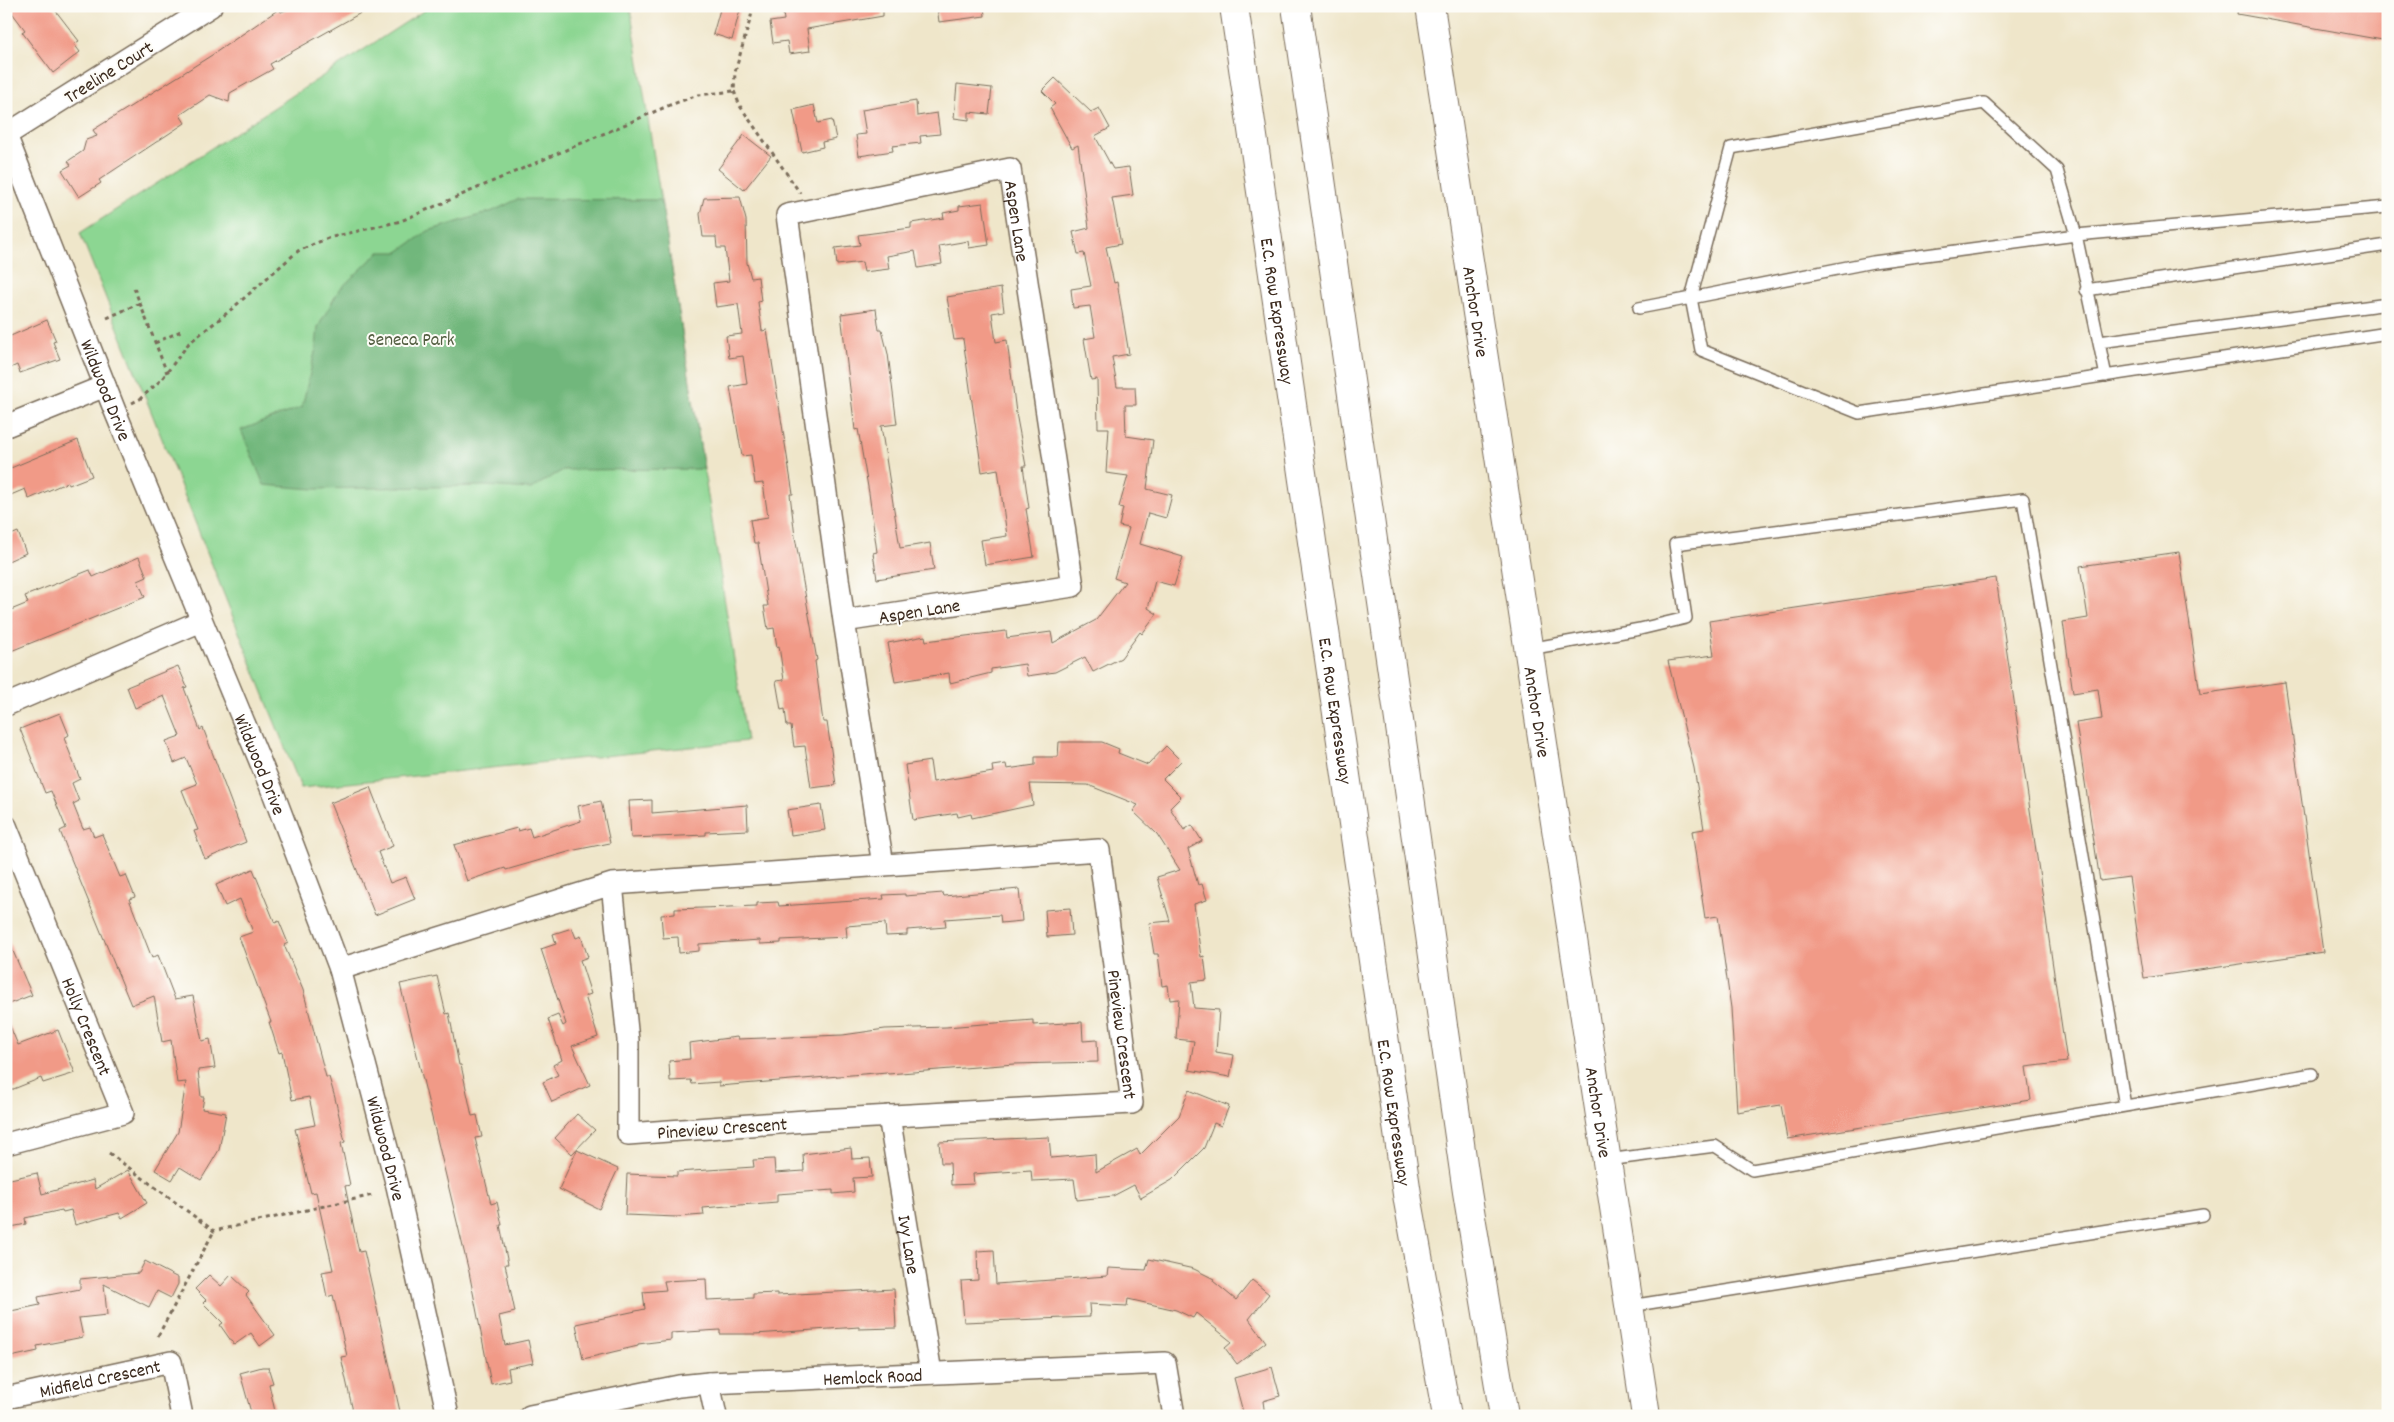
<svg xmlns="http://www.w3.org/2000/svg" width="2394" height="1422" font-family="Dekko,sans-serif">
<style>
.green{fill:#8cd692;stroke:#648058}
.forest{fill:#71b77c;stroke:#56704d}
.building{fill:#f19a87}
.lines{fill:none;stroke-linecap:round;stroke-linejoin:round}
.lane-casing{stroke:#7a6c5a;stroke-width:14}
.street-casing{stroke:#7a6c5a;stroke-width:24}
.secondary-casing{stroke:#7a6c5a;stroke-width:30}
.highway-casing{stroke:#7a6c5a;stroke-width:30}
.path{stroke:#7a6c5a;stroke-width:3;stroke-dasharray:4 4;stroke-linecap:butt}
.lane{stroke:#fff;stroke-width:11}
.street{stroke:#fff;stroke-width:21}
.secondary{stroke:#fff;stroke-width:28}
.highway{stroke:#fff;stroke-width:28}
.labels{text-anchor:middle;stroke-width:4;stroke-linejoin:round;paint-order:stroke}
.street-label{font-size:19px;fill:#3b2a1e;stroke:#fdfcf7}
.park-label{font-size:19px;fill:#535e41;stroke:#fdfcf7}
</style>
<rect width="100%" height="100%" fill="#fdfcf7"/>
<filter id="ink" filterUnits="userSpaceOnUse"><feTurbulence type="fractalNoise" baseFrequency=".02" numOctaves="2"/><feDisplacementMap in="SourceGraphic" scale="10" xChannelSelector="R" yChannelSelector="G"/><feConvolveMatrix kernelMatrix="1 2 1 2 8 2 1 2 1" color-interpolation-filters="sRGB"/></filter>
<filter id="wash" filterUnits="userSpaceOnUse"><feTurbulence type="fractalNoise" baseFrequency=".0096" numOctaves="4" result="noise"/><feDisplacementMap in="SourceGraphic" scale="20" xChannelSelector="R" yChannelSelector="G"/><feGaussianBlur stdDeviation="1.12" result="paint"/><feColorMatrix in="noise" values="0 0 0 0 0 0 0 0 0 0 0 0 0 0 0 0 0 1.4 0 .05"/><feComposite in="paint" operator="in"/></filter>
<g filter="url(#wash)">
<rect width="100%" height="100%" fill="#efe6ca"/>
<path class="green" d="M431 6H630L747 741 301 788 80 233Z"/>
<path class="forest" d="M518 199 661 200 704 469 563 470 531 489 485 486 314 489 264 485 241 430 302 407 316 348 318 327 339 290 379 252H398L428 231 493 211Z"/>
<g id="blocks">
<path class="building" d="M7 6H52L79 41 74 44 80 52 53 73 22 32 25 30Z
M297 6H373L270 64 273 69 230 93 229 102 210 95 180 115 185 123 99 180 101 183 79 197 62 170 71 165 68 161 83 151 86 140 97 136 93 130 212 55 279 9 281 12Z
M721 6H741L732 40 713 34Z
M812 6H883V16L807 29 810 51 789 54 787 41 773 43 770 22 784 20 783 13 812 9Z
M937 6H984L985 16 939 22Z
M2238 6H2388V41L2237 14Z
M1055 78 1091 112 1099 108 1110 128 1095 136 1113 169 1129 167 1133 195 1112 198 1121 244 1106 247 1114 283 1117 282 1129 354 1112 357 1117 387H1135L1136 405H1125L1126 436 1153 440 1147 489 1172 495 1166 518 1148 513 1140 544 1183 557 1174 586 1155 581 1148 608 1157 614 1142 634 1140 632 1121 658 1093 672 1085 657 1055 672 1027 676 1025 664 991 669V673L950 683 949 673 895 682 888 643 925 636 926 641 1006 631 1007 638 1051 632 1053 643 1096 620 1125 582 1114 578 1129 528 1119 526 1123 508 1119 507 1128 476 1106 473 1109 428H1098L1097 379 1091 380 1084 339 1095 337 1090 306 1073 308 1071 289 1091 286 1084 253 1078 254 1073 232 1089 228 1078 145 1072 148 1050 108 1055 104 1042 91Z
M957 84 992 88 989 114 969 112V120L954 118Z
M916 101 917 116 937 113 940 134 920 136 921 143 892 146 893 151 859 156 856 135 866 134 862 110Z
M814 105 818 123 832 120 836 139 822 142 823 147 802 152 793 110Z
M744 135 771 156 744 190 718 169Z
M740 197 746 220 747 263 751 278 758 277 761 301 758 302 762 331 767 330 793 494H790L795 537 817 660 815 661 823 722H827L836 785 811 788 805 746 794 747 791 726H787L785 709 781 710 776 681 784 680 779 646 777 647 774 628 768 629 764 606H768L758 543H754L750 520 768 517 763 483 755 484 751 455 742 456 730 387 747 384 743 356 729 358 726 336 742 334 738 304 716 307 713 283 729 281 725 248H717L716 237H703L700 214 704 198Z
M983 203 989 245 969 248 968 241 939 246 942 264 918 268 915 251 887 256 889 269 864 272 862 262 837 265 835 248 860 245 858 235 911 228V223L944 218 943 213 959 210V206Z
M1001 288 1004 311 992 313 996 342 1007 340 1016 413 1026 466H1023L1029 508 1026 509 1034 557 985 565 981 540 1007 536 998 469 982 472 963 339 954 340 947 297Z
M876 309 879 330H882L888 354 897 424 881 426 900 548 930 543 934 570 877 579 873 553 877 552 869 493 858 429 855 430 841 314Z
M47 320 56 341 53 342 60 359 20 373 17 365 6 370V338Z
M78 440 92 476 69 485 68 482 29 499 25 489 6 497V470Z
M18 532 26 553 6 562V537Z
M2179 552 2200 694 2285 682 2323 952 2144 978 2129 877 2100 881 2076 723 2102 719 2098 689 2073 693 2063 622 2088 618 2080 566Z
M139 557 147 577 138 581 145 597 6 653V612L28 603 25 596 90 570 93 577Z
M1996 578 2067 1062 2026 1067 2031 1100 1787 1139 1781 1105 1737 1112 1731 1008 1718 916 1705 918 1692 831 1704 829 1694 768 1668 661 1714 655 1709 621Z
M178 666 187 687 184 688 200 730 203 728 246 842 205 859 194 831 198 830 182 790 197 784 186 758 174 763 166 741 180 736 164 696 135 708 127 687Z
M60 713 69 735 64 738 80 779 72 783 79 801 73 804 83 829 90 827 94 837 102 834 120 877 126 875 135 897 129 899 152 958 158 955 175 999 193 996 202 1041 210 1039 215 1068 198 1070 201 1097H204L202 1109 226 1113 219 1150 201 1180 180 1167 172 1180 155 1170 178 1132 186 1082 177 1083 171 1040 162 1042 154 996 131 1005 67 849 60 831 66 828 51 791 45 793 20 729Z
M1059 742H1102L1119 749 1118 753 1148 765 1166 746 1181 761 1163 779 1181 797 1170 808 1184 830 1192 825 1202 841 1188 849 1198 885 1202 884 1207 900 1194 904 1201 957 1204 956 1207 980 1191 982 1194 1008 1219 1010 1216 1052 1234 1055 1230 1077 1189 1070 1194 1041 1176 1039 1179 999 1170 1000 1168 985 1162 986 1158 954H1154L1149 923 1170 921 1157 877 1180 870 1157 834 1133 811 1138 805 1088 785 1030 784 1033 805 972 818 971 814 958 817 957 813 913 820 905 765 930 761 933 782 993 772 992 766 1006 764 1007 769 1035 765V757H1058Z
M370 787 393 846 378 852 390 883 406 877 415 899 375 915 330 803Z
M652 800V813L747 805 748 830 706 832V835L631 838 629 801Z
M601 801 610 843 575 850 506 870 505 868 467 881 454 845 517 828 518 831 529 828 532 837 581 821 578 806Z
M821 805 825 830 791 835 787 810Z
M253 869 275 923 279 921 288 943 284 945 303 990 326 1077H329L335 1098 345 1142 341 1143 350 1185 345 1186 359 1252 364 1251 401 1416H354L341 1357 347 1356 333 1295 327 1297 322 1272 333 1270 316 1192 311 1193 295 1129 315 1125 309 1097 292 1100 282 1052 279 1053 269 1022H271L239 937 253 932 240 899 225 906 216 885Z
M1019 889 1022 921 1001 923 1000 915 945 919 946 927 907 930V935L886 936 885 923 846 926 847 937 781 940V943L760 944V940L699 944V951L679 953 678 937 663 938 661 915 675 914V909L757 906V903L778 902 779 906 884 899 883 895 905 894V896L943 893 944 896Z
M1070 908 1072 935 1047 937 1045 910Z
M572 928 576 938 581 936 588 957 580 960 591 994 585 996 598 1037 572 1046 590 1085 552 1102 543 1082 558 1075 553 1065 562 1060 548 1019 558 1015 563 1026 566 1024 541 949 556 944 553 934Z
M6 935 32 995 6 1005Z
M437 976 446 1014 449 1013 459 1065H461L472 1116 477 1115 482 1137 475 1138 491 1204 497 1202 502 1225H500L508 1264H505L515 1312 499 1316 505 1345 528 1340 533 1363 508 1368 510 1380 491 1384 469 1272 400 984Z
M6 1017 18 1045 58 1030 75 1073 43 1083 41 1078 6 1092Z
M1033 1020V1025L1082 1022 1083 1041 1097 1040 1098 1062 1014 1064 888 1074 887 1072 719 1086V1082L692 1084 691 1080 670 1081 669 1061 690 1059 689 1043 737 1037 738 1039 843 1035 885 1029 946 1027Z
M1189 1090 1229 1106 1221 1126 1214 1123 1204 1148 1172 1180 1141 1198 1134 1185 1113 1196 1077 1200 1074 1179 1032 1181 1031 1170 973 1174 974 1184 951 1185 950 1163H941L939 1142 1049 1137 1051 1158 1095 1154 1096 1172 1137 1149 1140 1155 1179 1116Z
M577 1114 595 1130 572 1154 555 1138Z
M851 1148 852 1159 870 1158 872 1177 853 1178 854 1192 833 1194V1190L777 1194V1202L703 1208 704 1215 677 1217 625 1215 627 1174 677 1176V1172L754 1167 753 1160 774 1159 775 1173 804 1171 803 1154Z
M577 1150 618 1169 599 1209 559 1189Z
M128 1170 147 1203 122 1218 119 1213 75 1225 71 1210 63 1212 62 1210 25 1218 26 1224 6 1228V1180L37 1173 42 1194 93 1180 95 1189Z
M994 1250 996 1284 1107 1276 1108 1268 1146 1270 1149 1259 1194 1269 1214 1279 1213 1281 1236 1300 1252 1280 1269 1294 1249 1319 1266 1342 1237 1364 1225 1348 1232 1342 1196 1313 1193 1318 1176 1310 1128 1299 1127 1306 1089 1304 1090 1317 964 1322 961 1281 978 1280 977 1251Z
M145 1261 178 1278V1284L171 1298 157 1291 149 1307 104 1284 107 1315 79 1318 83 1337 37 1346 38 1351 6 1358V1312L40 1305 38 1297 80 1289V1279L139 1273Z
M209 1275 221 1286 231 1275 249 1292 246 1295 275 1335 260 1346 251 1333 234 1345 220 1325 223 1323 203 1303 206 1300 195 1289Z
M706 1279 707 1300 753 1298V1294L777 1293V1295L894 1289 896 1328 859 1329V1327L755 1334H720V1330L671 1333V1340L638 1344V1346L583 1359 576 1324 645 1309 643 1292 666 1290 664 1281Z
M262 1367H268L273 1383 269 1384 276 1416H252L240 1373Z
M1272 1367 1280 1396 1263 1401 1265 1416H1244L1234 1378Z"/>
</g>
</g>
<g filter="url(#ink)">
<use href="#blocks" fill-opacity="0" stroke="#7a6c5a" stroke-width="1"/>
<g class="lines">
<defs>
<path id="lane" d="M2388 207 2076 235 1873 262 1691 298 1701 350 1859 413 2388 333
M2086 290 2388 245
M1639 308 1691 298 1731 148 1984 103 2057 170 2076 235 2106 376
M2099 342 2388 304
M1529 649 1640 629 1686 618 1675 544 2023 499 2125 1106
M1607 1160 1715 1146 1752 1170 2312 1074
M1630 1306 2203 1215"/>
<g id="street">
<path id="s1" d="M211 6 6 135 115 411 274 795 340 969 397 1186 448 1416"/>
<path d="M6 426 105 386"/>
<path id="s2" d="M844 621 787 215 1010 169 1073 586 844 621 883 865"/>
<path d="M6 705 201 621"/>
<path id="s3" d="M6 826 123 1113 6 1144"/>
<path id="s4" d="M340 969 612 884 1099 850 1132 1103 819 1120 628 1134V1040L612 884"/>
<path id="s5" d="M889 1116 931 1373"/>
<path d="M709 1383 716 1416"/>
<path id="s6" d="M6 1398 171 1362 182 1416"/>
<path id="s7" d="M530 1416 679 1386 709 1383 1165 1363 1174 1416"/>
</g>
<g id="secondary">
<path id="s8" d="M1430 6 1646 1416"/>
</g>
<g id="highway">
<path id="s9" d="M1234 6 1408 1201 1447 1416"/>
<path d="M1296 6 1467 1192 1504 1416"/>
</g>
</defs>
<use href="#lane" class="lane-casing"/>
<use href="#street" class="street-casing"/>
<use href="#secondary" class="secondary-casing"/>
<use href="#highway" class="highway-casing"/>
<path class="path" d="M754 6 735 72 734 91 740 106 800 193
M134 288 167 373
M107 318 140 303
M155 343 183 330
M132 403 140 399 162 379 189 343 227 313 298 251 328 238 401 221 670 105 698 95 734 91
M109 1153 214 1231 373 1195
M158 1336 214 1231"/>
<use href="#lane" class="lane"/>
<use href="#street" class="street"/>
<use href="#secondary" class="secondary"/>
<use href="#highway" class="highway"/>
</g>
</g>
<g class="labels">
<g class="street-label">
<text transform="translate(108 71) rotate(-32)" y="7">Treeline Court</text>
<text dy="7" stroke="none"><textPath href="#s2" startOffset="690">Aspen Lane</textPath></text>
<text dy="7" stroke="none"><textPath href="#s9" startOffset="308">E.C. Row Expressway</textPath></text>
<text dy="7" stroke="none"><textPath href="#s8" startOffset="309">Anchor Drive</textPath></text>
<text dy="7" stroke="none"><textPath href="#s1" startOffset="516">Wildwood Drive</textPath></text>
<text transform="translate(919 610) rotate(-9)" y="7">Aspen Lane</text>
<text dy="7" stroke="none"><textPath href="#s8" startOffset="714">Anchor Drive</textPath></text>
<text dy="7" stroke="none"><textPath href="#s9" startOffset="712">E.C. Row Expressway</textPath></text>
<text dy="7" stroke="none"><textPath href="#s1" startOffset="921">Wildwood Drive</textPath></text>
<text dy="7" stroke="none"><textPath href="#s3" startOffset="216">Holly Crescent</textPath></text>
<text dy="7" stroke="none"><textPath href="#s4" startOffset="959">Pineview Crescent</textPath></text>
<text dy="7" stroke="none"><textPath href="#s8" startOffset="1119">Anchor Drive</textPath></text>
<text dy="7" stroke="none"><textPath href="#s9" startOffset="1118">E.C. Row Expressway</textPath></text>
<text transform="translate(722 1127) rotate(-4)" y="7">Pineview Crescent</text>
<text dy="7" stroke="none"><textPath href="#s1" startOffset="1326">Wildwood Drive</textPath></text>
<text dy="7" stroke="none"><textPath href="#s5" startOffset="130">Ivy Lane</textPath></text>
<text dy="7" stroke="none"><textPath href="#s7" startOffset="346">Hemlock Road</textPath></text>
<text dy="7" stroke="none"><textPath href="#s6" startOffset="96">Midfield Crescent</textPath></text>
</g>
<g class="park-label">
<text x="411" y="345">Seneca Park</text>
</g>
</g>
<rect width="2394" height="1422" fill="none" stroke="#fdfcf7" stroke-width="25"/>
</svg>
